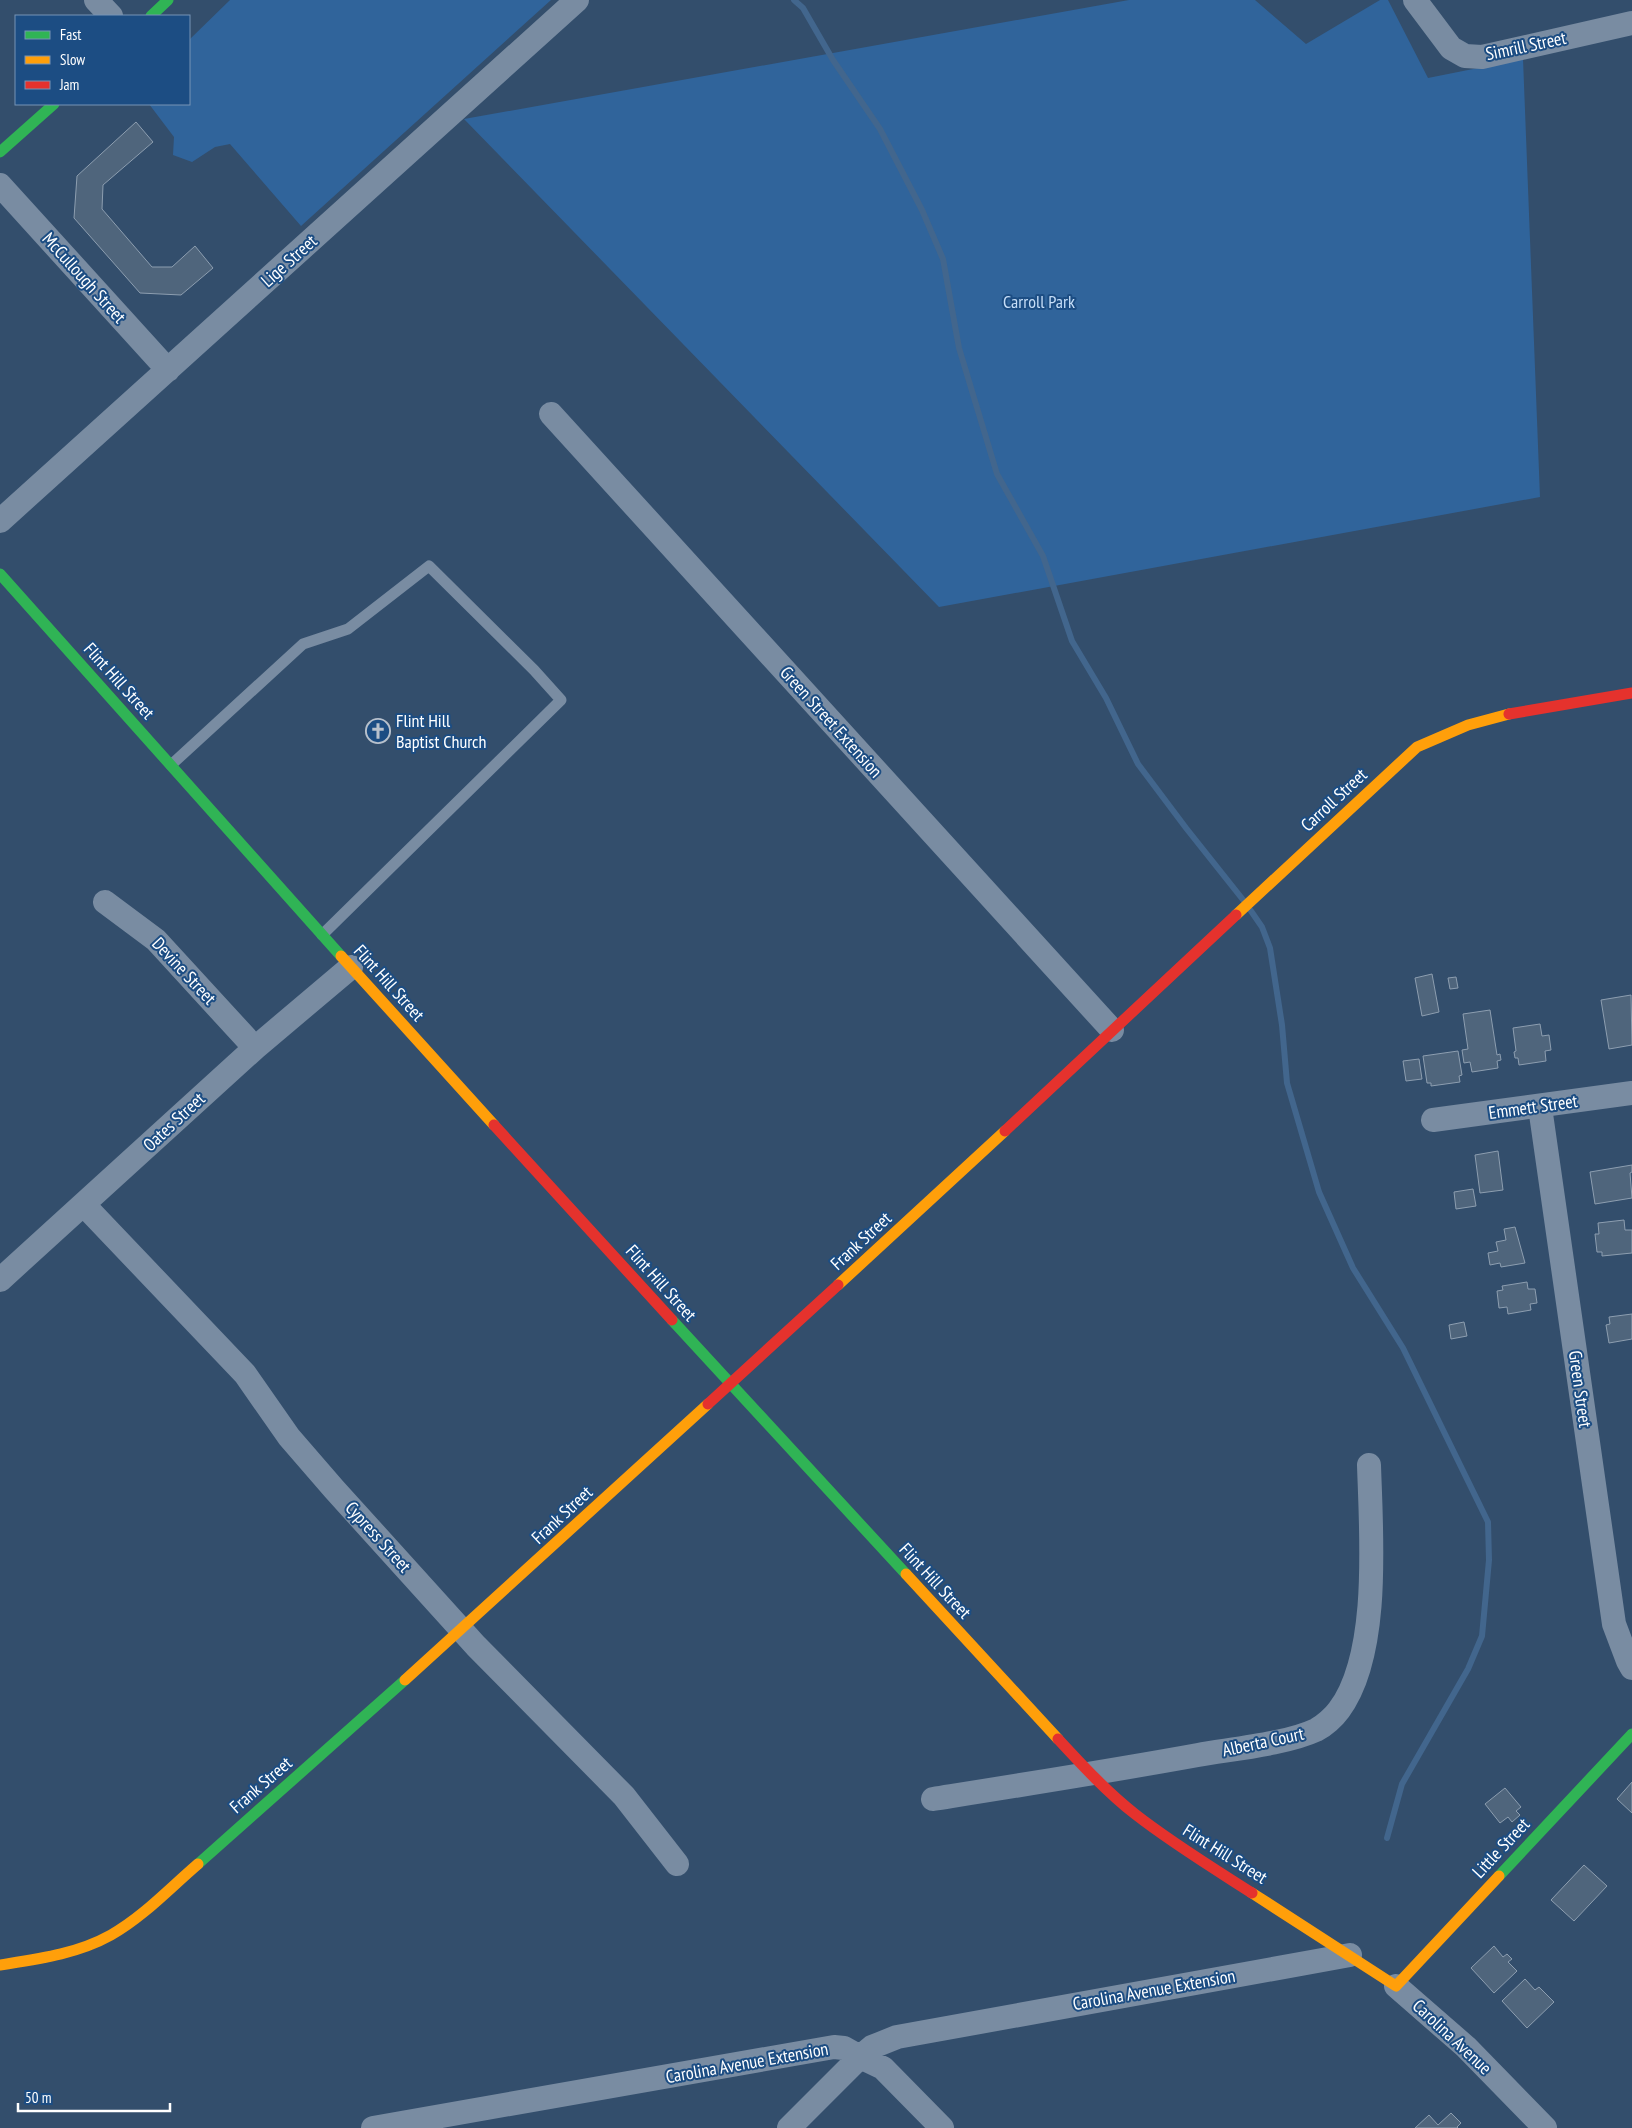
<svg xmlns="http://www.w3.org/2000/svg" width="1632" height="2128" font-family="'PT Sans Narrow',sans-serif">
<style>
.green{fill:#30649b}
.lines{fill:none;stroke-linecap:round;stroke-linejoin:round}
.stream{stroke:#42668d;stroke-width:6}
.building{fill:#4f657c;stroke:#8d9eb0}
.lane{stroke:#798ca2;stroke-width:11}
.street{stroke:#798ca2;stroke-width:24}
.fast{stroke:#30b455;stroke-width:11}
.slow{stroke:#ff9f0a;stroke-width:11}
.jam{stroke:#e5322d;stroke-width:11}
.labels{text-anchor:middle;stroke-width:4;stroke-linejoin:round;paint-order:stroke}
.street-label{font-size:18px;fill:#fff;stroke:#1c4d83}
.park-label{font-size:18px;fill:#c6def8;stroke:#1c4d83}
.poi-label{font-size:18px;fill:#fff;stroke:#1c4d83;text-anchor:start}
</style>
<rect width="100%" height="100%" fill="#334e6c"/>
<path class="green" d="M230 0H551L301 226 230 144 215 147 192 162 173 155 174 137 149 104H189V40Z
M1129 0H1255L1306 44 1380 0H1388L1428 78 1523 59 1540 497 939 607 464 119Z"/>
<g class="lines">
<path class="stream" d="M794 0 803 8 833 60 880 129 922 210 943 259 959 348 997 474 1043 556 1072 641 1106 698 1138 764 1186 828 1244 901
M1251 911 1262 927 1270 948 1282 1025 1287 1083 1319 1192 1353 1268 1403 1348 1488 1522 1489 1560 1482 1636 1468 1669 1402 1784 1387 1838"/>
</g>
<path class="building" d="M136 122 153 142 103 185 102 209 152 267H172L195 246 213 268 181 295 140 293 74 218 77 176Z
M1432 974 1439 1012 1422 1016 1415 978Z
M1456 977 1458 988 1450 989 1448 978Z
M1631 995 1632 1045 1609 1049 1601 1000Z
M1490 1010 1497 1055 1500 1054 1501 1060 1497 1061 1498 1068 1472 1072 1470 1062 1464 1063 1462 1050 1468 1049 1463 1014Z
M1540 1024 1542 1036 1549 1035 1551 1050 1545 1051 1546 1061 1519 1065 1518 1058H1515L1514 1052 1516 1051 1513 1028Z
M1458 1051 1462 1075 1459 1076 1460 1082 1431 1086V1083H1427L1423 1056Z
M1419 1059 1422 1079 1406 1081 1403 1061Z
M1498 1151 1503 1190 1480 1193 1475 1155Z
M1632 1165V1172L1630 1173 1632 1198 1595 1204 1590 1172Z
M1473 1189 1476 1206 1456 1209 1454 1192Z
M1624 1220 1625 1230H1632V1253L1602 1256V1252H1597L1595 1234H1599L1598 1223Z
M1515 1227 1525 1263 1501 1267 1500 1263 1490 1265 1488 1253 1498 1251 1496 1242 1506 1240 1504 1229Z
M1527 1282 1528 1289H1535L1537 1303 1530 1304 1531 1310 1508 1314 1507 1307 1499 1308 1497 1291 1503 1290 1502 1286Z
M1632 1314V1339L1609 1343 1606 1325 1610 1324 1609 1317Z
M1464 1322 1467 1336 1451 1339 1449 1325Z
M1632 1782V1813L1617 1799Z
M1505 1788 1521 1807 1516 1811 1520 1815 1512 1822 1508 1817 1500 1823 1485 1804Z
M1584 1865 1607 1886 1574 1921 1551 1900Z
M1494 1946 1503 1957 1507 1954 1512 1959 1508 1962 1517 1971 1494 1993 1471 1968Z
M1525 1979 1535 1990 1539 1987 1554 2002 1527 2028 1502 2001Z
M1451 2113 1461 2123 1457 2127 1458 2128H1415L1429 2115 1438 2125Z"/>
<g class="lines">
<path class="lane" d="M171 765 303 644 348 629 429 566 534 670 561 700 322 935"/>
<path class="street" d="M96 0 111 16
M1415 0 1451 48 1465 56 1482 57 1632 23
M0 185 168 370
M551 414 1112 1030
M0 521 577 0
M105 902 156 940 255 1048
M1540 1107 1614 1624 1628 1661 1632 1668
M1433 1120 1632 1093
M84 1205 245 1374 289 1437 334 1489 476 1646 624 1796 677 1864
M0 1280 255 1048 351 967
M933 1799C1021 1785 1110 1771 1198 1755 1232 1749 1286 1744 1316 1730 1324 1726 1334 1717 1339 1710 1381 1654 1371 1532 1369 1465
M1396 1986 1466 2047 1545 2128
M373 2128 834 2047 844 2048 860 2057 872 2047 897 2037 1350 1955
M789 2128 860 2057 883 2068 942 2128"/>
<path class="fast" d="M151 16 168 0
M0 152 54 104
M0 574 341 956
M672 1320 906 1574
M198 1864 405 1680
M1499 1876 1632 1734"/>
<path class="slow" d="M1236 915 1417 747 1468 725 1509 714
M341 956 494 1125
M838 1285 1005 1131
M906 1574 1058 1739
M405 1680 708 1404
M1252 1893 1396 1986 1499 1876
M0 1965C38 1959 77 1954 111 1935 143 1917 170 1888 198 1864"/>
<path class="jam" d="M1509 714 1632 693
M494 1125 672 1320
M1005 1131 1236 915
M708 1404 838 1285
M1058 1739C1082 1765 1107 1792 1135 1814 1172 1843 1213 1868 1252 1893"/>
</g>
<defs>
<symbol id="church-ring" viewBox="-11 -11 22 22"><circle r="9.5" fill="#1c4d83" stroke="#b8c1cc" stroke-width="1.5"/><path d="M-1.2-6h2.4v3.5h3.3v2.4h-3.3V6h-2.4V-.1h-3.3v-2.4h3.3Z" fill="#b8c1cc"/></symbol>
</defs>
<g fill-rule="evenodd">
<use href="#church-ring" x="364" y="717" width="28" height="28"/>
</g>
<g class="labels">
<g class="street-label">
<text transform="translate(1526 46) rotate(-12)" y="6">Simrill Street</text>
<text transform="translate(289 261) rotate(-42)" y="6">Lige Street</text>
<text transform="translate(84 278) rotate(48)" y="6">McCullough Street</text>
<text transform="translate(119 681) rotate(48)" y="6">Flint Hill Street</text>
<text transform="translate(831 722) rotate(48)" y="6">Green Street Extension</text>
<text transform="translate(1334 800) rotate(-43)" y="6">Carroll Street</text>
<text transform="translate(184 971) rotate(47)" y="6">Devine Street</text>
<text transform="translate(389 983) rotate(48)" y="6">Flint Hill Street</text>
<text transform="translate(1533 1107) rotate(-8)" y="6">Emmett Street</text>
<text transform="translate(174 1122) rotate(-43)" y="6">Oates Street</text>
<text transform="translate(861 1241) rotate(-43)" y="6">Frank Street</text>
<text transform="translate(661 1283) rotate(48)" y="6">Flint Hill Street</text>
<text transform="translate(1580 1389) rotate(82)" y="6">Green Street</text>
<text transform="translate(562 1515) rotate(-43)" y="6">Frank Street</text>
<text transform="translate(378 1537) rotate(48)" y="6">Cypress Street</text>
<text transform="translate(935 1581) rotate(47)" y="6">Flint Hill Street</text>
<text transform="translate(1263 1742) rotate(-12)" y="6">Alberta Court</text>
<text transform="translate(261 1785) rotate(-41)" y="6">Frank Street</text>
<text transform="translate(1501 1848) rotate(-47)" y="6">Little Street</text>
<text transform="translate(1225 1854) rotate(32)" y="6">Flint Hill Street</text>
<text transform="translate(1154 1990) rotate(-10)" y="6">Carolina Avenue Extension</text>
<text transform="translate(1452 2037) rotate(43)" y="6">Carolina Avenue</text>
<text transform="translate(747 2063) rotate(-10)" y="6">Carolina Avenue Extension</text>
</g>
<g class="park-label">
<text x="1039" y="308">Carroll Park</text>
</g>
<g class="poi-label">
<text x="396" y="727">Flint Hill<tspan x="396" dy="21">Baptist Church</tspan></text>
</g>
</g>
<rect x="15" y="15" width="175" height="90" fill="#1c4d83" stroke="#7794b5"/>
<rect x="25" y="31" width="25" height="8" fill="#30b455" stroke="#7794b5"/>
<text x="60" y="40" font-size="15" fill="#ffffff">Fast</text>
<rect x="25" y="56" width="25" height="8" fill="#ff9f0a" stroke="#7794b5"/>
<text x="60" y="65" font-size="15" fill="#ffffff">Slow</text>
<rect x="25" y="81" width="25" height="8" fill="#e5322d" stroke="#7794b5"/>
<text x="60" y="90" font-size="15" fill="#ffffff">Jam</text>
<path d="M18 2103v8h152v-8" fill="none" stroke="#ffffff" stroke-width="2.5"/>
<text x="25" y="2103" font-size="15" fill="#ffffff" stroke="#1c4d83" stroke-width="4" paint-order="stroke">50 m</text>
</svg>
